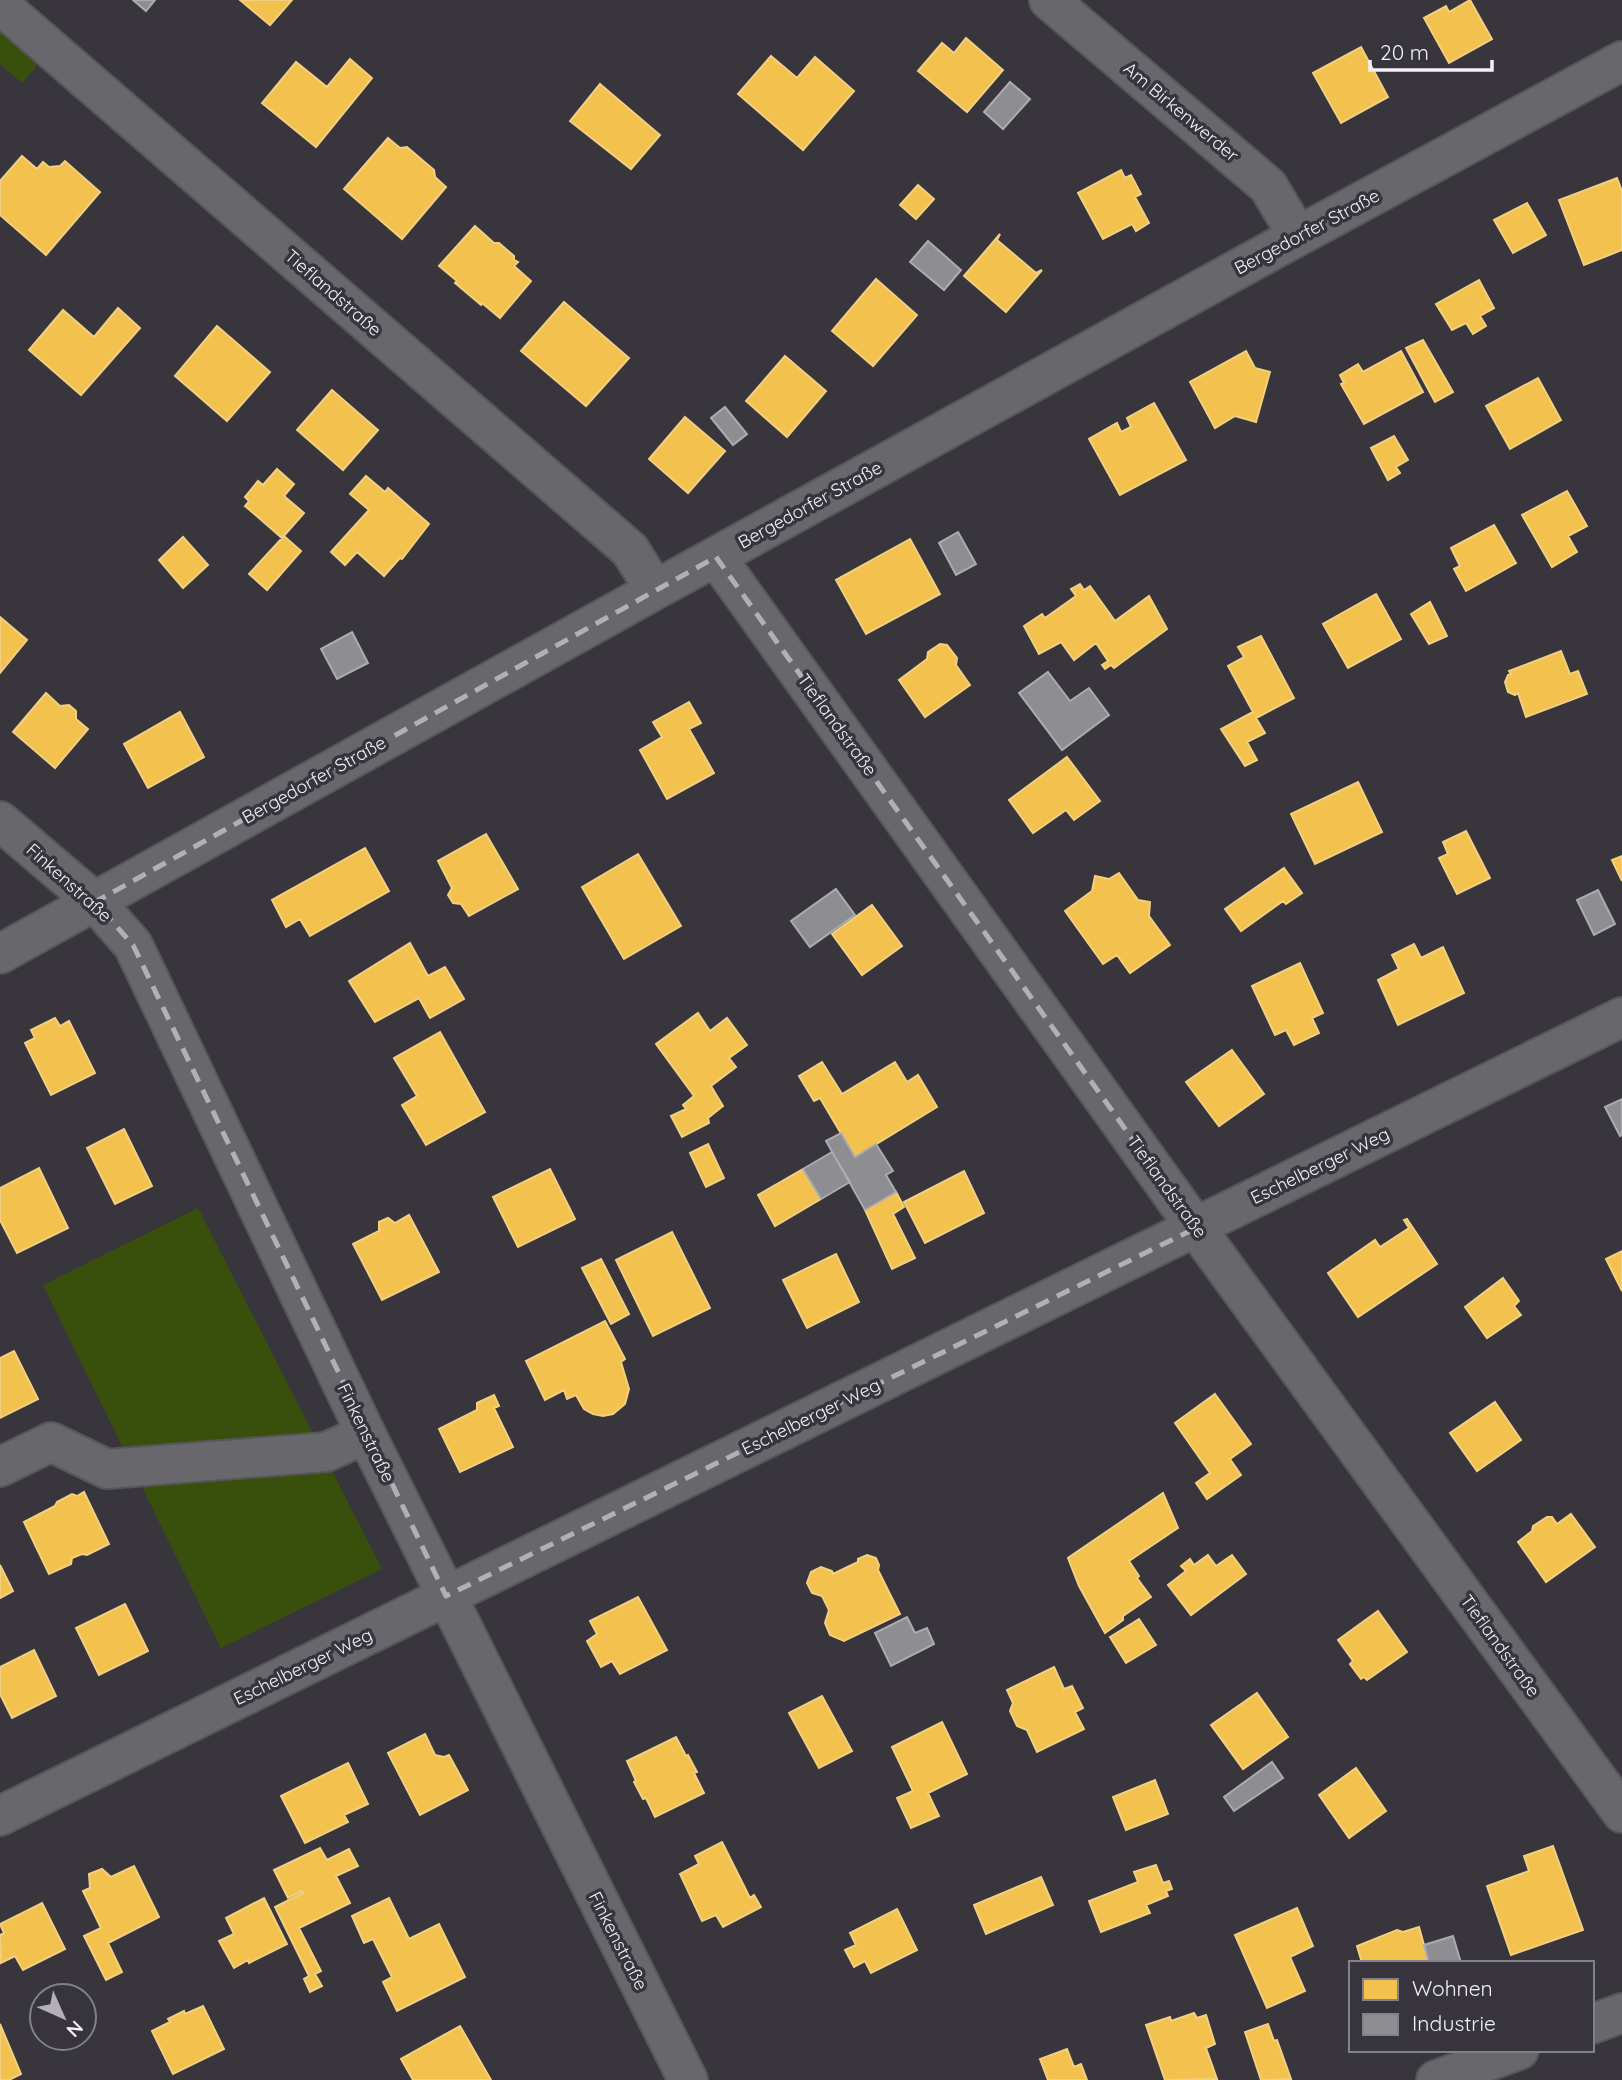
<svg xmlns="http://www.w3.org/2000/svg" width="1622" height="2080" font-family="Quicksand,sans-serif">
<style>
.green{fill:#39500d}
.homes{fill:#f2c14e;stroke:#f2cf81;stroke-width:2}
.industry{fill:#8d8d92;stroke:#acabb0;stroke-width:2}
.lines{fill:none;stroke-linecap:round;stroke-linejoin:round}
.minor-casing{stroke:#565559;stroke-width:42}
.minor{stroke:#68676b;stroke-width:38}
.marked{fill:none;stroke:#b2b0b6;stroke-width:5;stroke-dasharray:14 9;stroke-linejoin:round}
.labels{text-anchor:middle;stroke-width:7;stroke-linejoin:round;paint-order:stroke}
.street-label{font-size:18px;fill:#f3f1f7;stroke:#37343e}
</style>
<rect width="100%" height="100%" fill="#38363c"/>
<path class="green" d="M0 30 35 61 36 67 22 83 0 64Z
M198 1208 382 1569 221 1648 43 1285Z"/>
<path class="homes" d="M240 0H292L270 25Z
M1470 0 1492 39 1449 63 1424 18 1446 6 1449 12Z
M966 38 1003 70 967 112 918 71 942 43 954 53Z
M1361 47 1388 97 1341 123 1313 73Z
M771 56 797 78 815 57 854 91 803 150 738 94Z
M350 59 372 78 316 147 262 103 296 62 327 87Z
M600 84 660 135 631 169 570 121Z
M388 138 400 148 407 147 434 170 435 177 446 187 402 239 344 189Z
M22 156 37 169 43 162 49 167 60 166 65 161 100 192 46 255 0 215V181Z
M1121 170 1125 178 1131 175 1141 194 1135 197 1149 223 1136 231 1132 224 1103 239 1078 193Z
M1617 178 1622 191V250L1584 265 1559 200Z
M918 185 934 199 916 219 900 205Z
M1527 203 1546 235 1513 253 1494 220Z
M475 226 494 243H499L514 256V260L518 262 514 266 531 281 500 318 482 303 481 305 455 283 457 281 439 266Z
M1000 234 997 240 1036 273 1042 270 1006 312 964 276Z
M876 279 917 315 873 366 832 331Z
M1479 280 1494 308 1480 316 1486 326 1473 334 1466 323 1452 330 1436 304Z
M564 302 629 358 586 406 521 351Z
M118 308 140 328 81 395 29 350 63 310 94 337Z
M217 326 270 372 227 421 175 376Z
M1423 340 1453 392 1435 402 1406 348Z
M1246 351 1255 368 1270 372 1256 422 1235 416 1215 428 1190 382Z
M1401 351 1423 392 1364 424 1341 384 1344 383 1340 375 1358 364 1363 372Z
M785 356 826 391 787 437 746 401Z
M1538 378 1561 420 1510 449 1486 406Z
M332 390 378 430 343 470 297 430Z
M1154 403 1186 460 1120 495 1089 439 1117 423 1121 432 1131 427 1127 418Z
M685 417 725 451 688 493 649 459Z
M1394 436 1408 460 1396 467 1400 473 1388 480 1371 448Z
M277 469 294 484 284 496 304 513 282 538 245 506 249 501 245 497 258 481 263 485Z
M366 476 385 492 388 488 429 524 402 559 400 558 384 576 357 552 345 565 331 552 369 510 350 494Z
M1567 491 1587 526 1568 536 1577 552 1552 567 1522 515Z
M1494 525 1516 563 1466 591 1454 569 1460 566 1451 548Z
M284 536 301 551 267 590 249 574Z
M183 537 208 565 183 588 159 560Z
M910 539 940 594 866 634 836 580Z
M1080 584 1084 590 1090 586 1115 621 1149 596 1167 629 1114 668 1111 665 1105 669 1102 665 1108 661 1096 643 1074 660 1061 642 1039 654 1024 626 1042 614 1045 618 1076 596 1071 589Z
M1376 594 1401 639 1348 668 1323 624Z
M1430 602 1447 636 1429 644 1411 614Z
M0 617 27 640 0 673Z
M1261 636 1294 698 1256 718 1265 733 1247 742 1257 760 1245 766 1221 729 1253 712 1228 666 1244 657 1238 647Z
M940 644 947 645 957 658 956 665 970 685 925 717 899 680 927 659 928 652Z
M1561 651 1570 674 1578 671 1587 694 1526 717 1518 693 1515 695 1508 692 1505 682 1508 675 1511 674 1509 671Z
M46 693 60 706 69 705 76 711V719L88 729 55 768 13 732Z
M689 702 701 723 689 729 714 773 667 799 640 750 662 737 653 722Z
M180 712 204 757 148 788 124 744Z
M1067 757 1100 801 1074 820 1066 810 1033 833 1009 800Z
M1358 782 1382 832 1315 864 1291 814Z
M1466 831 1490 878 1457 894 1439 858 1448 854 1443 842Z
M486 834 518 889 469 916 461 904 453 903 448 895 452 888 438 861Z
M365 848 389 891 310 936 300 919 286 927 272 900Z
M638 854 681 926 624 959 582 887Z
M1622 856V881L1612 860Z
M1284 868 1302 893 1286 904 1283 901 1241 931 1225 909Z
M1119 873 1138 900 1150 902 1149 916 1170 945 1130 973 1117 955 1103 964 1065 911 1092 891 1095 876 1109 879Z
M872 905 902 946 862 975 832 934Z
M410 943 428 976 445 967 464 999 430 1018 419 998 375 1022 349 981Z
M1414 944 1421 958 1443 947 1464 993 1398 1025 1378 980 1399 969 1392 955Z
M1300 963 1323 1013 1312 1018 1319 1033 1294 1045 1286 1030 1275 1035 1252 986Z
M698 1013 710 1031 727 1018 747 1045 729 1058 736 1067 711 1086 723 1106 708 1118 709 1123 682 1137 671 1116 686 1109 683 1105 694 1096 656 1044Z
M55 1018 60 1026 69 1021 95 1073 51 1095 25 1043 35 1038 31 1030Z
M440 1032 485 1112 426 1145 402 1105 417 1096 394 1058Z
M1232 1050 1264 1094 1219 1126 1186 1082Z
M822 1062 842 1094 895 1062 907 1082 918 1075 937 1107 855 1157 820 1098 814 1101 799 1076Z
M124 1129 152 1186 115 1204 87 1148Z
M708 1144 724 1178 706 1187 690 1153Z
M39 1168 68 1228 17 1253 0 1220V1188Z
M550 1169 575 1219 518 1247 493 1197Z
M803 1169 821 1199 775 1226 758 1195Z
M964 1171 984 1213 925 1243 904 1202Z
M896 1192 904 1207 893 1214 915 1258 892 1269 865 1210Z
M409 1215 439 1272 382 1300 353 1244 379 1231V1222L388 1218 395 1223Z
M1407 1219 1437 1264 1358 1317 1328 1273 1375 1240 1380 1247 1409 1228 1404 1220Z
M672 1232 710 1308 653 1336 616 1260Z
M1622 1251V1291L1606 1259Z
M836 1254 859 1302 807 1328 783 1280Z
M601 1259 629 1314 611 1324 582 1268Z
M1503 1278 1519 1301 1514 1306 1521 1315 1487 1338 1465 1307Z
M605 1321 625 1359 621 1362 629 1389 625 1404 613 1414 603 1416 593 1414 584 1409 576 1395 567 1399 564 1390 545 1400 526 1361Z
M14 1351 38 1399 0 1418V1358Z
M1215 1394 1251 1444 1230 1459 1241 1475 1207 1499 1196 1483 1210 1473 1175 1423Z
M494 1395 499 1406 494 1408 513 1447 460 1472 439 1429 477 1410V1403Z
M1495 1402 1521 1440 1477 1471 1450 1433Z
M84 1492 109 1544 87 1555 82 1554 72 1558 71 1564 49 1574 24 1522 55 1506 57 1502 72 1494 77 1496Z
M1163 1493 1178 1528 1129 1561 1139 1576 1137 1578 1151 1597 1123 1616V1620L1105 1633 1079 1586 1068 1558Z
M1571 1514 1595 1547 1546 1582 1518 1542 1532 1531 1533 1526 1547 1517H1552L1557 1524Z
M867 1555 876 1558 879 1565 878 1570 900 1614 844 1641 830 1635 825 1623 829 1610 822 1596 812 1593 807 1583 811 1572 821 1567 832 1571 833 1574 858 1562V1559Z
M1208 1555 1216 1566 1232 1555 1246 1574 1191 1615 1168 1585 1186 1571 1181 1566 1190 1559 1194 1565Z
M0 1565 13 1591 0 1598Z
M638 1597 667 1650 620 1674 612 1661 601 1667 587 1641 597 1634 590 1621Z
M125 1604 148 1651 99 1675 76 1628Z
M1378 1611 1407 1652 1367 1680 1364 1677 1361 1679 1350 1664 1353 1661 1338 1640Z
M1139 1619 1156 1645 1126 1663 1110 1637Z
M34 1650 56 1696 12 1718 0 1694V1667Z
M1054 1667 1064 1689 1072 1686 1083 1708 1075 1712 1084 1729 1037 1752 1027 1730 1017 1726 1010 1711 1013 1703 1007 1690Z
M1257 1693 1288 1737 1243 1769 1211 1725Z
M822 1696 852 1751 819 1768 789 1713Z
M942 1722 967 1774 928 1793 939 1816 911 1828 897 1798 913 1791 892 1747Z
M425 1734 435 1755 444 1757 449 1755 468 1790 420 1815 388 1753Z
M676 1737 686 1756 688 1755 697 1772 694 1773 704 1793 655 1817 646 1798 643 1799 634 1782 636 1781 627 1761Z
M348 1763 368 1804 344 1815 348 1822 305 1843 281 1796Z
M1356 1768 1386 1811 1349 1838 1319 1795Z
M1155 1780 1168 1814 1126 1830 1113 1797Z
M722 1842 750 1898 754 1895 761 1907 723 1927 716 1915 702 1921 680 1874 699 1864 695 1856Z
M1553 1846 1583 1930 1511 1955 1487 1886 1529 1871 1524 1856Z
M320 1848 327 1860 349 1849 358 1866 336 1876 350 1903 299 1928 321 1971 315 1974 322 1986 310 1992 304 1979 309 1976 275 1907 303 1893 302 1891 288 1898 274 1870Z
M1156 1865 1163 1883 1169 1881 1172 1889 1166 1891 1168 1896 1146 1905 1150 1913 1101 1932 1089 1901 1138 1882 1134 1872Z
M134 1866 159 1917 108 1943 122 1972 106 1980 84 1936 101 1928 83 1891 90 1888 89 1874 102 1869 111 1877Z
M1041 1877 1053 1905 986 1934 974 1905Z
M264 1898 287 1944 249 1963 248 1960 234 1968 219 1941 234 1934 226 1918Z
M389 1898 409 1939 439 1924 465 1977 397 2011 383 1982 392 1977 373 1939 364 1943 352 1916Z
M42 1903 65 1949 23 1970 15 1956 1 1963 0 1935 4 1933 0 1924Z
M1297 1908 1313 1946 1290 1957 1305 1991 1267 2008 1235 1935Z
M897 1909 917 1950 871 1973 865 1961 854 1967 845 1950 856 1945 850 1933Z
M1419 1927 1429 1963H1362L1357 1946 1397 1930 1403 1932Z
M203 2006 224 2049 173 2074 152 2031 170 2022 168 2019 184 2011 185 2014Z
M1194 2013 1197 2018 1206 2015 1215 2044 1206 2048 1217 2079 1165 2080 1146 2025 1170 2017 1171 2021Z
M0 2024 21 2074 9 2080H0Z
M1268 2024 1274 2041 1277 2040 1291 2079 1261 2080 1245 2032Z
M460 2026 491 2080H413L401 2059Z
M1067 2049 1074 2067 1081 2064 1087 2080H1048L1040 2059Z"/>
<path class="industry" d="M133 0H155L146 11Z
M1010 82 1030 99 1003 129 984 112Z
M928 241 961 270 944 290 910 262Z
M725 407 747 434 733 445 711 418Z
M958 532 976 564 956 575 939 543Z
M352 632 368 663 337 679 321 649Z
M1048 672 1070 701 1089 688 1109 715 1062 750 1019 693Z
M836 889 855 915 810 947 791 921Z
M1598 890 1615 924 1594 935 1577 900Z
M1622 1099V1135L1620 1136 1605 1107Z
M841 1133 855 1157 876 1144 893 1171 886 1175 896 1192 865 1210 826 1141Z
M832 1152 850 1182 821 1199 803 1169Z
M907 1617 915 1633 927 1628 934 1644 891 1666 875 1633Z
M1272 1762 1283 1778 1234 1811 1224 1797Z
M1453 1936 1461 1963H1429L1424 1945Z"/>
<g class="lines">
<defs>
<path id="minor" d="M1049 0 1268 186 1298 236
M0 5 630 550 655 590
M716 557 1196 1228 1622 1813
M0 821 95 902 133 945 366 1434 688 2080
M0 954 655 590 1298 236 1622 61
M0 1467 51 1442 107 1469 326 1452 366 1434
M0 1816 1622 1017
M1592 2024 1622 2013
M1436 2080 1519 2050"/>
</defs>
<use href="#minor" class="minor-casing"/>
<use href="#minor" class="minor"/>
</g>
<path class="marked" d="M716 557 1196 1228 446 1596 133 945 95 902Z"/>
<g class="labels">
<g class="street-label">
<text transform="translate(1181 112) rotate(40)" y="6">Am Birkenwerder</text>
<text transform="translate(1307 232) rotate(-28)" y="6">Bergedorfer Straße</text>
<text transform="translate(333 293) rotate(41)" y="6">Tieflandstraße</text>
<text transform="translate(810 505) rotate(-29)" y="6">Bergedorfer Straße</text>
<text transform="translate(837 725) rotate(54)" y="6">Tieflandstraße</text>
<text transform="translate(314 780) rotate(-29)" y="6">Bergedorfer Straße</text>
<text transform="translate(69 883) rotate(42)" y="6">Finkenstraße</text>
<text transform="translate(1320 1166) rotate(-26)" y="6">Eschelberger Weg</text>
<text transform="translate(1167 1187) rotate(54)" y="6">Tieflandstraße</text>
<text transform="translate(811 1417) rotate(-26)" y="6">Eschelberger Weg</text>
<text transform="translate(366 1433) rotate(64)" y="6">Finkenstraße</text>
<text transform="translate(1500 1646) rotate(54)" y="6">Tieflandstraße</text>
<text transform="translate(303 1667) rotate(-26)" y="6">Eschelberger Weg</text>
<text transform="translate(618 1941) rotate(63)" y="6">Finkenstraße</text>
</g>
</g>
<rect x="1349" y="1961" width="245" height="91" fill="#37343e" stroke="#828088" stroke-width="2"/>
<rect x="1363" y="1979" width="35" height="21" fill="#f2c14e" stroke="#828088" stroke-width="2"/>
<text x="1412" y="1996" font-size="21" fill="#f3f1f7">Wohnen</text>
<rect x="1363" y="2014" width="35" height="21" fill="#8d8d92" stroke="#828088" stroke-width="2"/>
<text x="1412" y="2031" font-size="21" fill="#f3f1f7">Industrie</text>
<g transform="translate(63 2017) rotate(135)"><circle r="33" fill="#37343e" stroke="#828088" stroke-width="2"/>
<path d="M0-5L12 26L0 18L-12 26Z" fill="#b2b0b6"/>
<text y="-10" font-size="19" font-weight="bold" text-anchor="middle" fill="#f3f1f7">N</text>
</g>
<path d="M1370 60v10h122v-10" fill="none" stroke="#f3f1f7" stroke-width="3.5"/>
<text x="1380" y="60" font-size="21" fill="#f3f1f7" stroke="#37343e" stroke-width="5" paint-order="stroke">20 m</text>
</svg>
